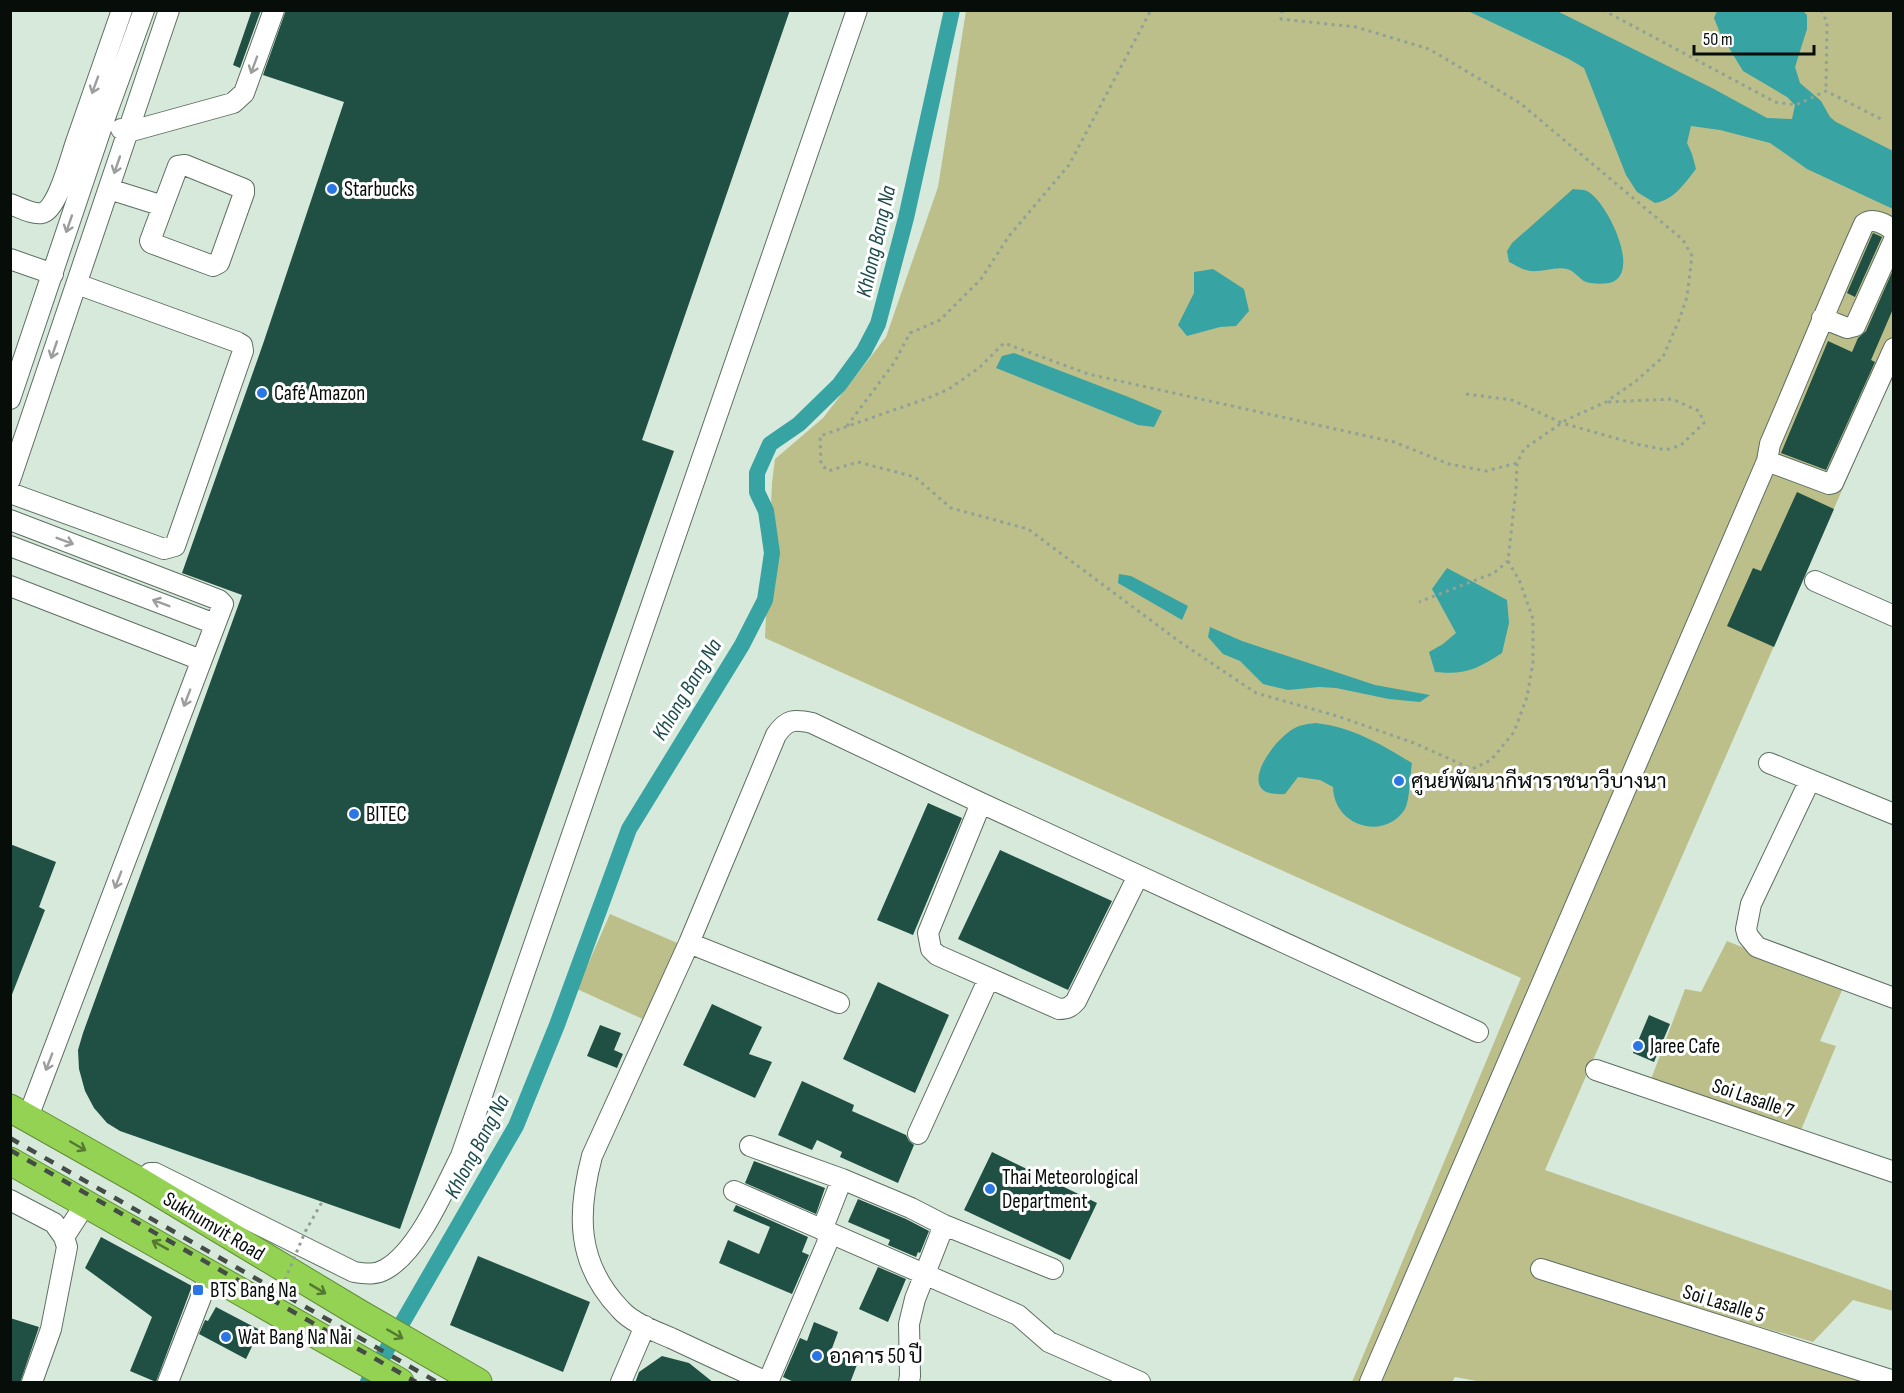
<svg xmlns="http://www.w3.org/2000/svg" width="1904" height="1393" font-family="'Sofia Sans Condensed',Sarabun,sans-serif">
<style>
.green{fill:#bcbf8a}
.water{fill:#37a3a3}
.lines{fill:none;stroke-linecap:round;stroke-linejoin:round}
.canal{stroke:#37a3a3;stroke-width:16}
.building{fill:#1f5043}
.minor-casing{stroke:#5e6f62;stroke-width:22}
.highway-casing{stroke:#628d38;stroke-width:29}
.path{stroke:#92a196;stroke-width:3;stroke-dasharray:3 4.5;stroke-linecap:butt}
.minor{stroke:#fff;stroke-width:20}
.highway{stroke:#93d252;stroke-width:27}
.rail{stroke:#434d46;stroke-width:4.5;stroke-dasharray:10 10;stroke-linecap:butt}
.path-bridge{stroke:#92a196;stroke-width:3;stroke-dasharray:3 4.5;stroke-linecap:butt}
.oneway{stroke:#9c9e9d}
.oneway2{stroke:#547931}
.poi-dot{fill:#2b76e2;stroke:#fff;stroke-width:2}
.labels{text-anchor:middle;stroke-width:6;stroke-linejoin:round;paint-order:stroke}
.poi-label{font-size:21px;fill:#070d09;stroke:#fff;text-anchor:start}
.street-label{font-size:21px;fill:#070d09;stroke:#fff}
.water-label{font-size:22px;font-style:italic;fill:#1c4b4b;stroke:#fff}
</style>
<rect width="100%" height="100%" fill="#d6e9db"/>
<path class="green" d="M966 11H1893V378L1881 401 1545 1170 1893 1291V1311L1853 1300 1813 1342 1679 1303 1867 1382H1482L1455 1377 1452 1382H1352L1521 978 765 638 772 483 775 459 823 418 886 337 938 187Z
M610 914 682 945 647 1021 577 989Z
M1727 941 1843 988 1820 1041 1836 1046 1801 1130 1650 1082 1685 989 1701 992Z"/>
<path class="water" d="M1468 11H1557L1714 89 1767 118 1792 119 1795 105 1787 97 1743 71 1720 33 1714 18 1717 11H1803L1807 15V29L1795 67 1800 83 1821 101 1830 117 1836 122 1893 151V209L1807 169 1770 143 1720 130 1691 126 1687 143 1692 154 1696 169C1684 184 1674 200 1655 203L1637 192 1626 175 1584 68 1569 59Z
M1573 189C1577 190 1583 189 1587 191 1606 200 1644 275 1609 283 1603 284 1592 284 1586 282 1579 279 1575 271 1567 269 1554 266 1539 274 1526 270 1521 269 1514 264 1509 262L1507 251 1512 243Z
M1213 269 1244 289 1249 311 1236 326 1220 327 1187 336 1178 325 1194 293V272Z
M1014 353 1131 398 1162 411 1154 427 1138 425 996 368 1002 356Z
M1447 568 1507 600 1509 623 1502 653C1477 669 1466 675 1435 672L1429 652 1443 644 1456 633 1432 589Z
M1119 574 1131 576 1188 606 1182 620 1118 583Z
M1210 627 1242 641 1375 685 1430 695 1420 702 1389 699 1336 688 1319 687 1288 690 1263 684 1240 661 1223 654 1208 637Z
M1315 723C1353 727 1380 744 1412 763 1410 774 1410 800 1405 809 1385 841 1334 827 1333 787L1320 780 1298 777 1285 794C1232 798 1271 742 1293 729 1299 725 1308 724 1315 723Z"/>
<g class="lines">
<path class="canal" d="M368 1382 516 1126 557 1025 629 829 742 645 765 600 772 553 766 511 757 492V473L770 444 799 424 839 385 864 351 878 324 906 218 952 10"/>
</g>
<path class="building" d="M252 10H261L240 68 233 65Z
M286 10H790L642 440 674 451 400 1229 120 1131 107 1123 94 1108 85 1091 79 1069 78 1050 83 1033 242 595 182 573 263 344 344 102 263 75Z
M1873 233 1882 237 1855 297 1847 293Z
M1893 270V309L1871 360 1875 362 1826 470 1781 453 1828 341 1852 352 1858 338 1866 331Z
M1797 492 1834 509 1774 647 1727 626 1753 568 1761 571Z
M928 803 962 818 913 935 877 920Z
M10 844 56 862 39 907 45 910 11 997Z
M1000 850 1112 901 1068 990 958 939Z
M878 982 949 1015 915 1093 843 1059Z
M712 1004 762 1027 749 1054 772 1062 755 1098 683 1065Z
M1649 1015 1670 1024 1654 1062 1633 1053Z
M600 1025 621 1033 614 1050 623 1054 617 1068 587 1056Z
M802 1081 854 1105 852 1111 906 1135 909 1141 914 1145 898 1183 840 1157 842 1152 817 1140 812 1150 778 1135Z
M992 1152 1097 1203 1070 1260 964 1210Z
M754 1161 825 1188 816 1214 745 1183Z
M858 1199 906 1219 929 1231 920 1253 918 1252 916 1257 888 1245 890 1240 848 1222Z
M736 1205 808 1237 802 1252 809 1255 792 1294 719 1263 728 1240 759 1254 770 1227 733 1211Z
M101 1237 192 1286 156 1382 130 1371 152 1317 85 1268Z
M478 1256 590 1302 563 1372 450 1325Z
M878 1267 906 1279 888 1322 859 1309Z
M216 1307 260 1330 246 1359 199 1334 205 1320 208 1321Z
M10 1318 39 1327 20 1383H10Z
M814 1322 838 1332 831 1351 858 1362 850 1383H796L783 1377 800 1338 807 1341Z
M662 1356 689 1363 714 1383H635L639 1372Z"/>
<g class="lines">
<defs>
<path id="minor" d="M121 129 128 132 233 103 244 93 274 10
M76 142 122 10
M109 189 163 206 150 241 151 243 213 266 219 263 244 193V189L185 165 178 166 163 206
M10 204C19 207 33 215 42 213 57 211 71 156 76 142L87 146
M10 259 53 274
M1822 318 1847 328 1855 326 1894 240
M10 399 103 123 144 10
M1767 461 1829 484 1833 483 1894 348
M10 480 169 10
M10 493 164 549 175 546 243 351 242 345 237 342 77 284
M10 520 219 600 223 604 28 1117
M10 546 215 624
M1815 581 1894 616
M10 586 201 660
M1769 763 1894 814
M1810 780 1751 904 1746 929 1748 936 1757 947 1894 998
M981 803 928 933 931 949 937 955 1059 1009C1067 1009 1071 1007 1076 1001L1138 876
M689 943 839 1003
M1596 1070 1894 1172
M918 1134 989 978
M750 1146 842 1179 911 1208 944 1225 1053 1269
M141 1182 150 1173H155L354 1272C366 1274 376 1275 386 1269 419 1250 444 1189 461 1156L857 10
M734 1191 1018 1315 1049 1342 1140 1382
M10 1200 54 1223 64 1237 67 1247 51 1329 32 1382
M822 1230 842 1179
M64 1237 86 1203
M1541 1269 1894 1381
M168 1382 210 1274
M621 1382 645 1326
M767 1382C735 1368 703 1353 671 1338 655 1331 632 1323 620 1309 576 1263 577 1213 592 1156L689 943 776 735C787 719 794 719 812 723L981 803 1478 1032
M768 1382 831 1234
M909 1382 910 1376 909 1324 915 1299 944 1225
M1370 1382 1767 461 1770 444C1802 370 1831 297 1864 224 1873 217 1886 224 1894 231"/>
<path id="highway" d="M10 1108 141 1182 357 1312 478 1382
M10 1161 400 1382"/>
</defs>
<use href="#minor" class="minor-casing"/>
<use href="#highway" class="highway-casing"/>
<path class="path" d="M1282 10 1281 19 1356 27 1429 49 1520 103 1683 240 1692 256 1687 297 1679 320 1663 357 1636 381 1606 402 1566 420 1524 449 1517 463 1516 489 1508 561 1494 573 1419 602
M1603 10 1775 102 1796 105 1826 91 1881 119
M1821 10 1827 22 1826 91
M1466 394 1512 400 1562 423 1636 444 1666 450 1681 445 1704 423 1699 411 1672 399 1608 402
M847 426 894 363 910 333 940 320 981 279 1009 236 1069 165 1151 10
M1508 561 1520 582 1533 619V662L1527 697 1514 732 1491 760 1472 769 1414 743 1337 716 1256 693 1180 642 1028 529 951 508 915 477 858 462 828 471 821 464 820 436 928 398 949 389 980 367 1004 343 1088 374 1394 442 1449 464 1486 471 1517 463"/>
<use href="#minor" class="minor"/>
<use href="#highway" class="highway"/>
<path class="rail" d="M10 1138 437 1382
M10 1150 416 1382"/>
<path class="path-bridge" d="M282 1287 305 1232 322 1202"/>
</g>
<defs><path id="oneway-shaft" d="M-6 0H5M1.5-3L5.5 0L1.5 3" fill="none" stroke-width="1.6" stroke-linecap="round" stroke-linejoin="round" transform="scale(1.5)"/></defs>
<g class="oneway">
<use href="#oneway-shaft" transform="translate(254 65) rotate(110)"/>
<use href="#oneway-shaft" transform="translate(95 85) rotate(110)"/>
<use href="#oneway-shaft" transform="translate(117 165) rotate(109)"/>
<use href="#oneway-shaft" transform="translate(69 224) rotate(109)"/>
<use href="#oneway-shaft" transform="translate(54 350) rotate(109)"/>
<use href="#oneway-shaft" transform="translate(65 541) rotate(21)"/>
<use href="#oneway-shaft" transform="translate(161 603) rotate(-159)"/>
<use href="#oneway-shaft" transform="translate(187 698) rotate(111)"/>
<use href="#oneway-shaft" transform="translate(118 880) rotate(111)"/>
<use href="#oneway-shaft" transform="translate(49 1062) rotate(111)"/>
</g>
<g class="oneway2">
<use href="#oneway-shaft" transform="translate(78 1146) rotate(30)"/>
<use href="#oneway-shaft" transform="translate(160 1245) rotate(-151)"/>
<use href="#oneway-shaft" transform="translate(318 1289) rotate(31)"/>
<use href="#oneway-shaft" transform="translate(395 1334) rotate(30)"/>
</g>
<g class="poi-dot">
<circle cx="332" cy="189" r="6"/>
<circle cx="262" cy="393" r="6"/>
<circle cx="1399" cy="781" r="6"/>
<circle cx="354" cy="814" r="6"/>
<circle cx="1638" cy="1046" r="6"/>
<circle cx="990" cy="1189" r="6"/>
<rect x="192" y="1284" width="12" height="12" rx="3"/>
<circle cx="226" cy="1337" r="6"/>
<circle cx="817" cy="1356" r="6"/>
</g>
<g class="labels">
<g class="poi-label">
<text x="344" y="196">Starbucks</text>
<text x="274" y="400">Café Amazon</text>
<text x="1411" y="788">ศูนย์พัฒนากีฬาราชนาวีบางนา</text>
<text x="366" y="821">BITEC</text>
<text x="1650" y="1053">Jaree Cafe</text>
<text x="1002" y="1184">Thai Meteorological<tspan x="1002" dy="24">Department</tspan></text>
<text x="210" y="1297">BTS Bang Na</text>
<text x="238" y="1344">Wat Bang Na Nai</text>
<text x="829" y="1363">อาคาร 50 ปี</text>
</g>
<g class="street-label">
<text transform="translate(1753 1098) rotate(19)" y="7">Soi Lasalle 7</text>
<text transform="translate(214 1226) rotate(31)" y="7">Sukhumvit Road</text>
<text transform="translate(1724 1303) rotate(17)" y="7">Soi Lasalle 5</text>
</g>
<g class="water-label">
<text transform="translate(875 241) rotate(-77)" y="8">Khlong Bang Na</text>
<text transform="translate(686 689) rotate(-59)" y="8">Khlong Bang Na</text>
<text transform="translate(476 1146) rotate(-62)" y="8">Khlong Bang Na</text>
</g>
</g>
<rect width="1904" height="1393" fill="none" stroke="#070d09" stroke-width="24"/>
<path d="M1694 45v9h120v-9" fill="none" stroke="#070d09" stroke-width="3"/>
<text x="1703" y="45" font-size="18" fill="#070d09" stroke="#ffffff" stroke-width="4.5" paint-order="stroke">50 m</text>
</svg>
